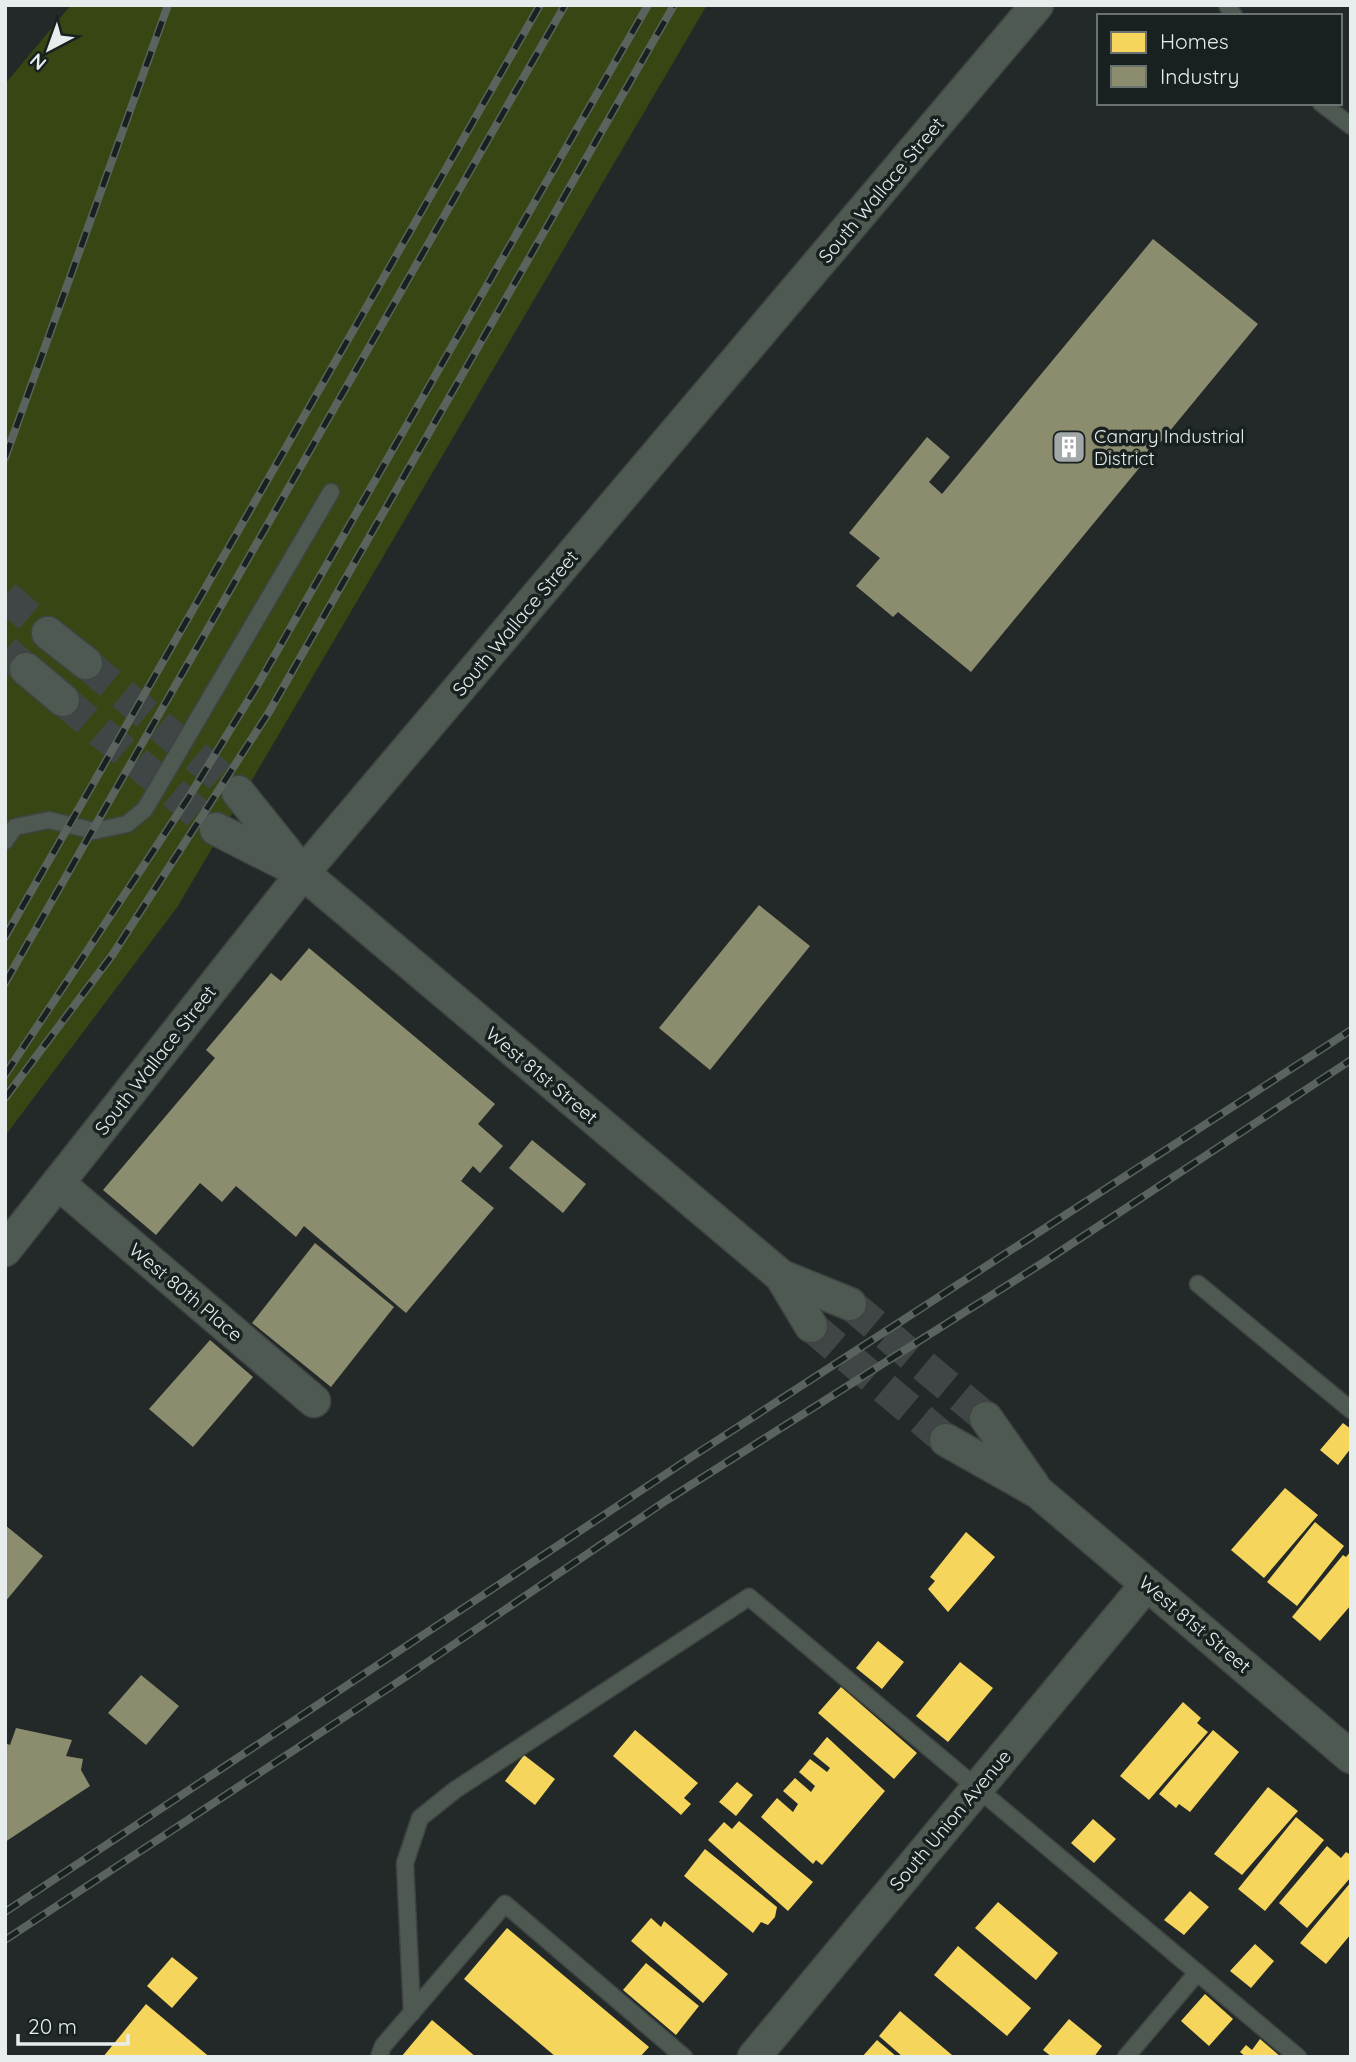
<svg xmlns="http://www.w3.org/2000/svg" width="1356" height="2062" font-family="Quicksand,sans-serif">
<style>
.green{fill:#384614}
.homes{fill:#f6d55c}
.industry{fill:#8c8c6e}
.lines{fill:none;stroke-linecap:round;stroke-linejoin:round}
.street-tunnel{stroke:#404645;stroke-width:32;stroke-dasharray:32 16;stroke-linecap:butt}
.lane-casing{stroke:#3f4443;stroke-width:19}
.street-casing{stroke:#3f4443;stroke-width:35}
.lane{stroke:#4d5951;stroke-width:16}
.street{stroke:#4d5951;stroke-width:32}
.rail-casing{stroke:#5b635f;stroke-width:8}
.rail{stroke:#182120;stroke-width:5;stroke-dasharray:16;stroke-linecap:butt}
.labels{text-anchor:middle;stroke-width:7;stroke-linejoin:round;paint-order:stroke}
.street-label{font-size:19px;fill:#e7edec;stroke:#182120}
.poi-label{font-size:19px;fill:#e7edec;stroke:#182120;text-anchor:start}
</style>
<rect width="100%" height="100%" fill="#232928"/>
<path class="green" d="M71 5H707L178 906 5 1136V84Z"/>
<path class="homes" d="M1343 1423 1351 1429V1448L1338 1465 1320 1450Z
M1285 1488 1318 1515 1264 1578 1231 1550Z
M1315 1522 1344 1546 1297 1606 1267 1582Z
M966 1532 995 1557 948 1612 928 1589 935 1581 930 1577Z
M1351 1551V1605L1320 1641 1292 1617 1343 1555 1346 1557Z
M878 1641 904 1662 882 1689 856 1668Z
M960 1662 993 1688 948 1742 916 1716Z
M841 1687 917 1753 894 1779 818 1713Z
M1183 1702 1201 1718 1197 1723 1208 1732 1149 1800 1120 1776Z
M635 1730 698 1783 684 1798 691 1804 681 1815 613 1756Z
M1213 1730 1239 1752 1190 1812 1179 1804 1176 1808 1159 1794Z
M827 1737 885 1791 822 1865 816 1860 813 1864 761 1817 777 1798 793 1812 798 1804 783 1791 795 1778 811 1792 815 1786 799 1772 810 1759 827 1772 830 1768 813 1754Z
M524 1755 555 1779 535 1805 505 1781Z
M737 1782 753 1795 736 1816 719 1802Z
M1268 1787 1298 1811 1242 1875 1214 1854Z
M1296 1817 1324 1840 1265 1911 1238 1889Z
M1093 1819 1116 1839 1094 1863 1071 1843Z
M739 1821 813 1882 788 1911 708 1840 724 1822 732 1829Z
M1327 1846 1341 1858 1346 1852 1351 1855V1877L1307 1928 1279 1903Z
M705 1849 777 1907 775 1917 768 1925 761 1922 753 1933 684 1876Z
M1351 1882V1934L1326 1964 1300 1943Z
M1190 1891 1209 1907 1184 1935 1164 1920Z
M998 1902 1058 1953 1036 1980 975 1928Z
M651 1918 661 1927 664 1921 728 1974 703 2003 631 1941Z
M507 1928 649 2047 640 2057H556L464 1979Z
M1255 1944 1274 1961 1251 1988 1230 1971Z
M958 1946 1031 2008 1007 2036 934 1975Z
M172 1957 198 1978 172 2008 147 1986Z
M646 1963 699 2006 676 2035 623 1990Z
M1205 1994 1233 2019 1209 2046 1181 2021Z
M146 2004 206 2054 210 2057H103Z
M900 2011 952 2055 950 2057H903L879 2036Z
M1069 2019 1102 2046 1094 2057H1052L1043 2050Z
M432 2020 476 2057H401Z
M1260 2039 1281 2057H1246L1240 2052 1246 2045 1252 2050Z
M877 2040 897 2057H862Z"/>
<path class="industry" d="M1153 239 1258 324 971 672 898 612 893 617 856 586 880 558 849 533 927 437 950 457 929 482 942 494Z
M759 905 810 946 710 1070 659 1028Z
M309 948 495 1104 478 1124 503 1146 480 1173 473 1166 461 1181 494 1208 406 1313 304 1226 296 1237 236 1186 222 1202 200 1183 156 1235 103 1190 215 1058 206 1050 271 973 281 981Z
M532 1140 586 1184 563 1213 509 1168Z
M315 1243 394 1307 331 1387 252 1323Z
M210 1340 253 1377 193 1447 149 1409Z
M5 1525 43 1556 5 1602Z
M141 1675 179 1706 146 1745 108 1713Z
M16 1728 72 1740 66 1756 83 1759 81 1770 90 1786 5 1842V1743L10 1745Z"/>
<g class="lines">
<path class="street-tunnel" d="M5 596 48 633
M5 651 26 669
M86 663 238 792
M63 700 216 829
M850 1304 986 1418
M811 1326 946 1440"/>
<defs>
<path id="lane" d="M1227 5 1234 16
M1321 103 1351 126
M5 841 15 827 49 820 94 831 127 824 145 809 331 492
M1198 1284 1351 1410
M412 2013 405 1863 420 1818 455 1790 749 1597 1298 2057
M379 2057 383 2046 505 1904 684 2057
M1126 2057 1197 1973"/>
<path id="street" d="M48 633 86 663
M26 669 63 700
M238 792 303 873 781 1276 850 1304
M216 829 293 868
M58 1183 314 1401
M5 1250 303 873 1037 5
M781 1276 811 1326
M986 1418 1033 1485
M946 1440 1038 1492 1351 1757
M754 2057 1147 1584"/>
</defs>
<use href="#lane" class="lane-casing"/>
<use href="#street" class="street-casing"/>
<use href="#lane" class="lane"/>
<use href="#street" class="street"/>
<defs>
<path id="rail" d="M5 458 168 5
M5 937 540 5
M5 983 565 5
M5 1075 187 800 257 686 648 5
M5 1098 113 954 269 712 674 5
M5 1912 693 1456 1351 1030
M5 1940 407 1676 667 1500 1041 1264 1351 1060"/>
</defs>
<use href="#rail" class="rail-casing"/>
<use href="#rail" class="rail"/>
</g>
<defs>
<symbol id="building-square" viewBox="-11 -11 22 22"><rect x="-9" y="-9" width="18" height="18" rx="4" fill="#a2a8a7" stroke="#182120"/><path d="M-4-6H4V6H1V3H-1V6H-4ZM-2.5-4.3h1.7v1.8h-1.7ZM.8-4.3h1.7v1.8H.8ZM-2.5-1h1.7V.8h-1.7ZM.8-1h1.7V.8H.8Z" fill="#fff"/></symbol>
</defs>
<g fill-rule="evenodd">
<use href="#building-square" x="1050" y="428" width="38" height="38"/>
</g>
<g class="labels">
<g class="street-label">
<text transform="translate(881 190) rotate(-50)" y="7">South Wallace Street</text>
<text transform="translate(515 623) rotate(-50)" y="7">South Wallace Street</text>
<text transform="translate(155 1060) rotate(-52)" y="7">South Wallace Street</text>
<text transform="translate(542 1075) rotate(40)" y="7">West 81st Street</text>
<text transform="translate(186 1292) rotate(40)" y="7">West 80th Place</text>
<text transform="translate(1195 1624) rotate(40)" y="7">West 81st Street</text>
<text transform="translate(950 1820) rotate(-50)" y="7">South Union Avenue</text>
</g>
<g class="poi-label">
<text x="1094" y="443">Canary Industrial<tspan x="1094" dy="22">District</tspan></text>
</g>
</g>
<rect width="1356" height="2062" fill="none" stroke="#e7edec" stroke-width="14"/>
<rect x="1097" y="14" width="245" height="91" fill="#182120" stroke="#6b7372" stroke-width="2"/>
<rect x="1111" y="32" width="35" height="21" fill="#f6d55c" stroke="#6b7372" stroke-width="2"/>
<text x="1160" y="49" font-size="21" fill="#e7edec">Homes</text>
<rect x="1111" y="66" width="35" height="21" fill="#8c8c6e" stroke="#6b7372" stroke-width="2"/>
<text x="1160" y="84" font-size="21" fill="#e7edec">Industry</text>
<g transform="translate(49 49) rotate(221)" stroke="#182120" stroke-width="5" paint-order="stroke">
<path d="M0-5L12 26L0 18L-12 26Z" fill="#e7edec"/>
<text y="-10" font-size="19" font-weight="bold" text-anchor="middle" fill="#e7edec">N</text>
</g>
<path d="M18 2034v10h110v-10" fill="none" stroke="#e7edec" stroke-width="3.5"/>
<text x="28" y="2034" font-size="21" fill="#e7edec" stroke="#182120" stroke-width="5" paint-order="stroke">20 m</text>
</svg>
